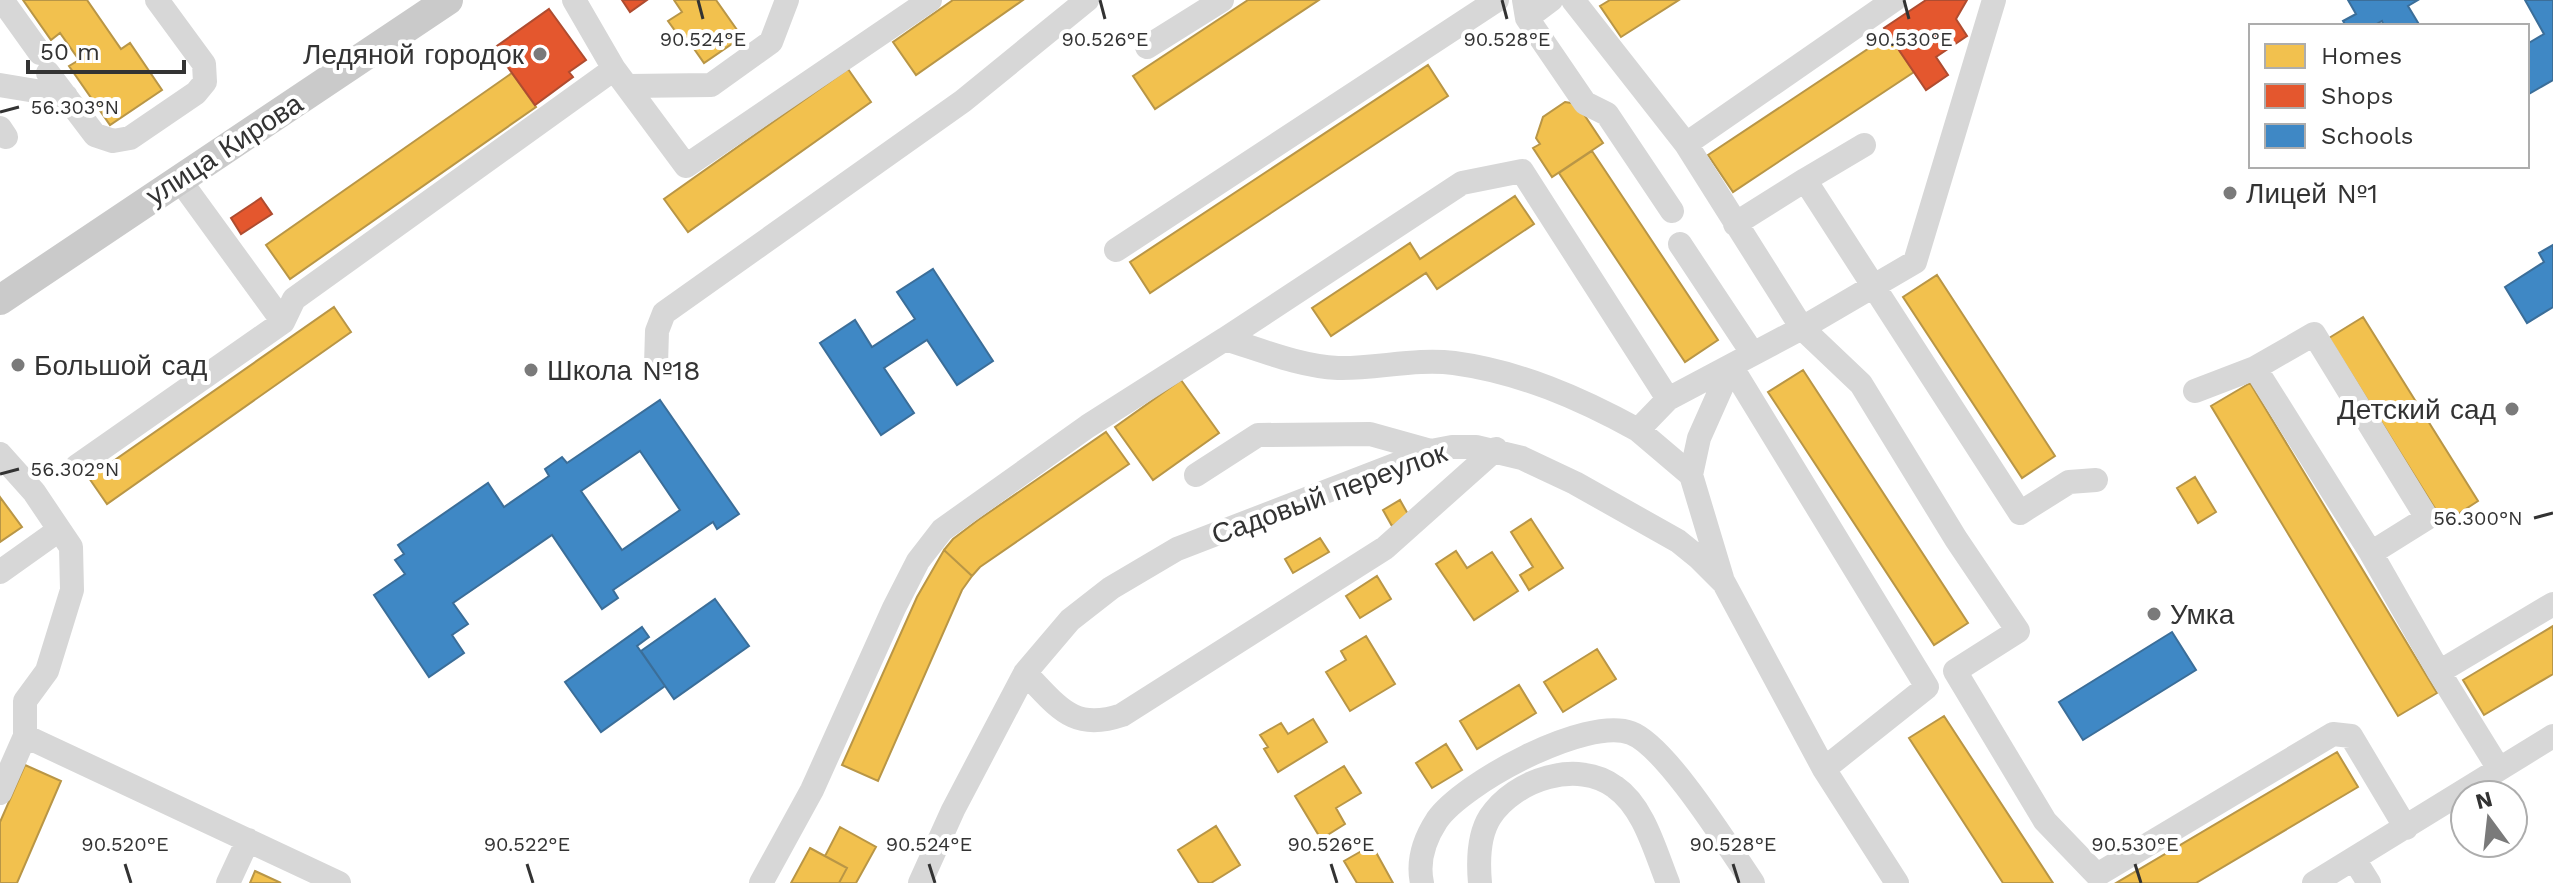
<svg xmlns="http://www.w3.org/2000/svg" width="2553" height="883" font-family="'Work Sans',sans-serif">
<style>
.homes{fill:#f2c14e;stroke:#b99646;stroke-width:2}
.shops{fill:#e4572e;stroke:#af4c30;stroke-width:2}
.schools{fill:#3f88c5;stroke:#3b6e99;stroke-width:2;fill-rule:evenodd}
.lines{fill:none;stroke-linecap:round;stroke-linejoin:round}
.minor{stroke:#d7d7d7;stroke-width:24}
.major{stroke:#cacaca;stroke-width:30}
.ticks{fill:none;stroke:#333;stroke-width:3}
.poi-dot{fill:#7a7a7a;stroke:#fff;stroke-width:3}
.labels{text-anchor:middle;stroke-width:8;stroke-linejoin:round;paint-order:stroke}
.poi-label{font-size:28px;fill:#333;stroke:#fff;text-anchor:start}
.street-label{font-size:28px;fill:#333;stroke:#fff}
.ticks-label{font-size:20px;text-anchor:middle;fill:#333;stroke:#fff;stroke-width:8;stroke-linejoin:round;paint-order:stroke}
</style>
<rect width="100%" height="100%" fill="#fff"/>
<path class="homes" d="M23 0H87L121 49 130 43 162 90 110 125 69 66 79 60 60 33 51 40Z
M674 0H716L742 37 704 63 685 36 681 39 668 21 682 12Z
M953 0H1023L916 75 893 42Z
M1248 0H1319L1155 109 1133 76Z
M1610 0H1679L1621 37 1600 6Z
M1889 35 1914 72 1733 192 1708 155Z
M1428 65 1448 96 1150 293 1130 262Z
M848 69 871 102 688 232 664 199Z
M512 73 536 107 290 279 266 245Z
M1565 102 1577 104 1603 143 1552 177 1533 148 1540 144 1536 138 1543 117Z
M1592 151 1718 340 1685 362 1559 173Z
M1515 196 1534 224 1437 289 1426 273 1331 336 1312 308 1410 243 1420 259Z
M1937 275 2055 456 2022 478 1903 297Z
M334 307 351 332 107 504 89 478Z
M2363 317 2478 501 2444 523 2329 338Z
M1803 370 1968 623 1934 645 1768 392Z
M1181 380 1219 433 1153 480 1115 427Z
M2250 383 2437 693 2398 716 2211 406Z
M1106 432 1129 464 980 567 972 576 944 550 953 539 978 520Z
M2195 477 2216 512 2198 523 2177 488Z
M0 497 22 527 0 542Z
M1400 500 1409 516 1392 526 1383 510Z
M1531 519 1563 568 1529 590 1520 575 1533 567 1511 532Z
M1320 538 1329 552 1293 573 1285 559Z
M944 550 972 576 962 590 878 781 842 765 917 597Z
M1456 551 1467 568 1492 552 1518 591 1474 620 1436 564Z
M1377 576 1391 599 1360 618 1346 596Z
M2553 626V674L2484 715 2463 680Z
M1366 636 1395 684 1350 711 1326 672 1346 660 1341 651Z
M1597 649 1616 679 1563 712 1544 682Z
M1519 685 1536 713 1477 749 1460 721Z
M1944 716 2053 883H2003L1909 738Z
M1313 719 1327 742 1278 772 1264 749 1268 747 1260 735 1281 723 1288 734Z
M1446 744 1462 770 1432 788 1416 763Z
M2337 752 2358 787 2196 883H2116Z
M25 765 61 781 17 883H0V822Z
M1344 766 1361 793 1336 808 1345 824 1321 839 1295 796Z
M1216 826 1240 865 1211 883H1199L1178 850Z
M840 827 876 847 856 883H839L847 868 825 856Z
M1372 845 1393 883H1357L1344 861Z
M810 848 847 868 839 883H791Z
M255 871 281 883H250Z"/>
<path class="shops" d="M622 0H647L630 12Z
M1926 0H1967L1956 19 1967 36 1936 57 1948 75 1926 90 1884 28Z
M549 9 586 60 569 72 573 77 535 105 494 48Z
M261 198 272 214 241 234 231 218Z"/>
<path class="schools" d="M2348 0H2418L2408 6 2420 26H2384L2382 21 2373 26H2346L2343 21 2356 14Z
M2525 0H2553V80L2527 95V44L2544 34Z
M2553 245V307L2527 323 2505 287 2544 262 2539 253Z
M933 269 993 361 957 385 927 340 884 368 914 413 881 435 820 343 855 320 872 347 915 319 897 292Z
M660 400 739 514 717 529 713 522 613 590 618 598 602 609 552 535 453 603 468 624 452 635 464 653 429 677 374 595 405 574 395 560 404 554 398 545 488 483 504 507 549 476 545 469 562 457 567 463ZM640 451 680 510 622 550 581 491Z
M715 599 749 646 674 699 641 651Z
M642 627 649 637 637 646 665 686 601 732 565 682Z
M2172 632 2196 670 2083 740 2059 702Z"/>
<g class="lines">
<path class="minor" d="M2 0 40 53
M574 0 614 69 686 166 930 0
M1524 0 1527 18 1551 0
M1573 0 1686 144 1802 328 1668 399 1638 430 1691 475 1722 578
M1994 0 1915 262 1802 328 1861 384 1956 539 2018 631 1955 671 2045 821 2097 875 2333 734 2351 736 2406 828
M1527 18 1585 103 1607 114 1672 211
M1147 47 1222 0
M48 73 95 135 113 141 130 138 196 93 205 82 204 64 157 0
M0 85 66 96
M629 86 711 85 771 42 787 0
M0 128 6 137
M1686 144 1894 0
M1864 145 1805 180 2020 513 2069 482 2096 480
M179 179 283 322 294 299 614 69
M1735 224 1805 180
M1680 244 1753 354
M1116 250 1497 0
M1225 339 1462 183 1522 171 1668 399
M656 365 657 331 664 313 963 101 1087 0
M1731 366 1927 687 1824 769
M2195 391 2255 368
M0 454 34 492 71 547 72 590 47 671 25 701V736L339 883
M77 466 283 322
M1196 475 1258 435 1370 434 1431 451
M1691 475 1699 438 1731 366
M2371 553 2427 518 2314 334 2255 368 2371 553 2439 672 2553 604
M0 572 59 530
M2439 672 2499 769
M1025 673C1058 706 1072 732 1122 715L1385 548 1496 449
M0 793 25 736
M2354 859 2369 883
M228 883 248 840
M761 883 812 790 894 608 918 561 942 530 1088 426 1225 339C1261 350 1299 366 1338 368 1376 369 1416 358 1454 363 1520 372 1580 398 1638 430
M920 883 953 810 1025 673 1070 620 1111 588 1177 549 1431 451 1452 447H1476L1522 458 1575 483 1678 541 1699 558 1724 583 1824 769 1897 883
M1422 883C1417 860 1424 840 1437 820 1463 783 1586 716 1631 733 1666 746 1729 848 1753 883
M1480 883C1478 861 1478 836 1490 817 1515 779 1578 759 1615 787 1644 807 1655 851 1668 883
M2314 883 2553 736"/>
<path class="major" d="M0 300 448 0"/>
</g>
<path class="ticks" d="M698 0 703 19M1100 0 1105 19M1502 0 1507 19M1904 0 1909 19M0 112 19 107M0 474 19 469M2534 518 2553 513M125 864 131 883M527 864 533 883M929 864 935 883M1331 864 1337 883M1733 864 1739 883M2135 864 2141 883"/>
<g class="poi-dot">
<circle cx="540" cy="54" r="8"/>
<circle cx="2230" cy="193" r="8"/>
<circle cx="18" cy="365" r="8"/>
<circle cx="531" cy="370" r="8"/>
<circle cx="2512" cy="409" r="8"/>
<circle cx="2154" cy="614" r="8"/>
</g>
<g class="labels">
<g class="poi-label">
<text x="524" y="64" text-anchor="end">Ледяной городок</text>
<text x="2246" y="203">Лицей №1</text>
<text x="34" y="375">Большой сад</text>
<text x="547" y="380">Школа №18</text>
<text x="2496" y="419" text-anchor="end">Детский сад</text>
<text x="2170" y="624">Умка</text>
</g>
<g class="street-label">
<text transform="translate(224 149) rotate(-33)" y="10">улица Кирова</text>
<text transform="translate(1329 493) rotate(-20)" y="10">Садовый переулок</text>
</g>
</g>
<g class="ticks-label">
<text x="703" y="46">90.524°E</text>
<text x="1105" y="46">90.526°E</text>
<text x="1507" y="46">90.528°E</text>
<text x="1909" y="46">90.530°E</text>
<text x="75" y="114">56.303°N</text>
<text x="75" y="476">56.302°N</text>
<text x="2478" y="525">56.300°N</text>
<text x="125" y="851">90.520°E</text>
<text x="527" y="851">90.522°E</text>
<text x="929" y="851">90.524°E</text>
<text x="1331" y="851">90.526°E</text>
<text x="1733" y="851">90.528°E</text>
<text x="2135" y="851">90.530°E</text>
</g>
<rect x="2249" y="24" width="280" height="144" fill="#ffffff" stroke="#adadad" stroke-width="2"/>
<rect x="2265" y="44" width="40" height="24" fill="#f2c14e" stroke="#adadad" stroke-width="2"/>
<text x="2321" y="64" font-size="24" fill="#333333">Homes</text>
<rect x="2265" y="84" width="40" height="24" fill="#e4572e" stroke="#adadad" stroke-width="2"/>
<text x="2321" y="104" font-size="24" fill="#333333">Shops</text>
<rect x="2265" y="124" width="40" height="24" fill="#3f88c5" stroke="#adadad" stroke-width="2"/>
<text x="2321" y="144" font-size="24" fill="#333333">Schools</text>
<g transform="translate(2489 819) rotate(345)"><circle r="38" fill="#ffffff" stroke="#adadad" stroke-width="2"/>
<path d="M0-6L14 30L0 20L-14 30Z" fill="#7a7a7a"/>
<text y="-12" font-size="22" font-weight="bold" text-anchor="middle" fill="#333333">N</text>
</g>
<path d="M28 60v12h156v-12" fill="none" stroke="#333333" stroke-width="4"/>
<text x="40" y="60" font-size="24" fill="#333333" stroke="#ffffff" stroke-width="6" paint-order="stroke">50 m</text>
</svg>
